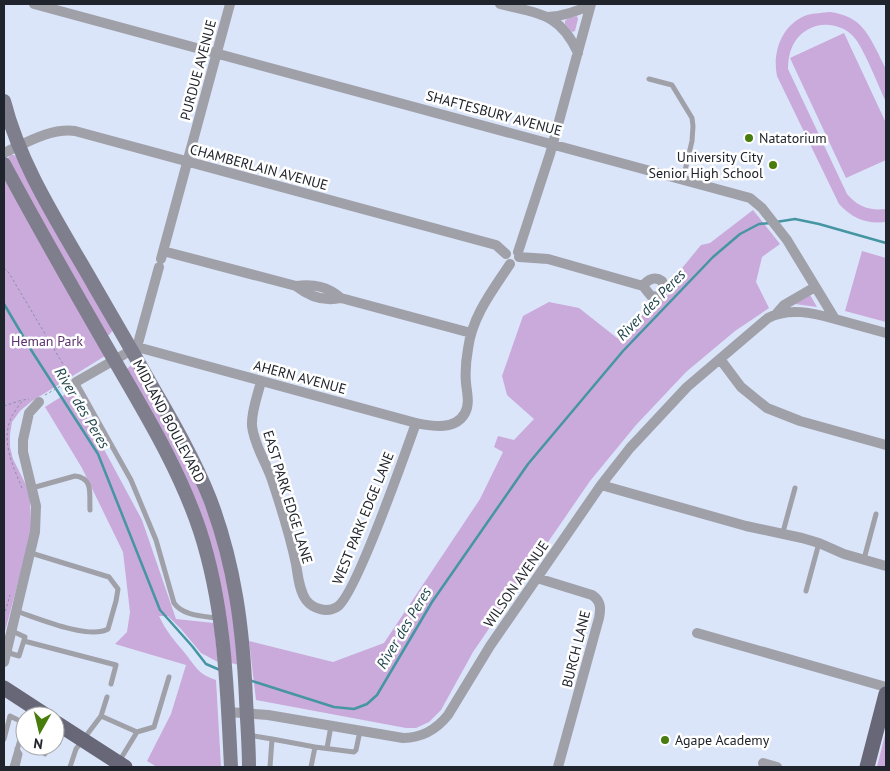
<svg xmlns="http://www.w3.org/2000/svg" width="890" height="771" font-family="'PT Sans',sans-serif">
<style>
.green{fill:#caa9db}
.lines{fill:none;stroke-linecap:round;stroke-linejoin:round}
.stream{stroke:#4595a3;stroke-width:2.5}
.path{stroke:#8991a0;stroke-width:1;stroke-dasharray:2.5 2.5;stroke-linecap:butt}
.lane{stroke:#a0a0a9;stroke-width:5}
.street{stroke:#a0a0a9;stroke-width:10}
.secondary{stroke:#7f7e8c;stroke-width:14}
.primary{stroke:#686777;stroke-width:15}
.poi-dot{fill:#487c0c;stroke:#fff;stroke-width:2}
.labels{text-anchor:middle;stroke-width:5;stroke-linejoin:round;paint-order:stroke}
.street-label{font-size:14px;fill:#20242c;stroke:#fff}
.poi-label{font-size:14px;fill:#20242c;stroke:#fff;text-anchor:start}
.park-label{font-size:14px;fill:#5b316f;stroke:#fff}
.water-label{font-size:15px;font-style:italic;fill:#21464d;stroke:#fff}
</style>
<rect width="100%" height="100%" fill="#dae5f9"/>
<path class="green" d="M830 12C858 16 866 29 878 53 880 58 884 64 886 70 888 79 886 92 886 102 878 85 864 48 853 36 842 24 821 21 807 30 793 38 788 53 788 69L847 194C858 207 870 211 886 209V222C866 224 853 219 839 204L777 76C772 52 782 24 807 15 814 13 823 13 830 12Z
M577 16 578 19 575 31 572 32 565 24V21L567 19Z
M844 33 886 123V160L846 178 790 58Z
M11 155H14L18 158 113 330 109 335H105L6 160Z
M4 174 105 356 32 401 20 411 12 422 10 434V447L13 459 26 485 30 500 31 534 4 635Z
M753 210 780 244 762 257 756 282 769 308 735 331 686 372 636 425 590 481 535 561 473 652 441 710 429 722 416 728H406L256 700 249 641 333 662 384 643 480 499 503 452 494 447 498 436 514 440 534 419 507 395 502 376 523 316 549 302 579 308 617 338 649 305 661 302 669 294V284L701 245 710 243Z
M862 251 886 258V322L845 311Z
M810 295 817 307 795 304Z
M130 366 135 367 184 454 210 516 228 582 239 665 231 663 213 564 127 369Z
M72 390 142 520 176 619 214 623 218 662 201 653 181 629 168 616H159C166 631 173 639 184 652 195 665 197 674 216 680L221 767H157L147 761 171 714 186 665 115 644 127 632 130 612 123 552 82 468 45 407Z
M886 731V767H877Z"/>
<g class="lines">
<path class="stream" d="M776 222 795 219 819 224 886 243
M4 304 33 353 98 454 160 610 192 646 206 664 220 670
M249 680 334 707 354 709 367 704 377 695 432 602 528 464 623 351 713 257 740 234 759 224 771 223"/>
<path class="path" d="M4 268 9 273 70 376
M45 395 68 382
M4 406 22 400
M22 488C13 466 0 440 12 416 15 411 19 405 23 400L29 399
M4 616 10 595"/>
<path class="lane" d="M649 79 672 85 692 118 693 126 692 141 683 179
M76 382 131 480 156 540 174 603C183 616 203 616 217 618
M32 488 75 476C94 478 89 495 90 510
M783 532 795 488
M864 559 876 514
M806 591 819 543
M16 611C37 618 89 640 108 629L116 601 118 589 109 577 31 553
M24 641 116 665 111 684
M6 652 19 656 25 637 12 631
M101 716 137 732 120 760
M137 732 154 727 169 677
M248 735 272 739
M4 739 10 716 22 722
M315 747 354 752 356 750 360 731
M327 748 331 726
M45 754 47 746
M12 767 25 723 22 722 25 717
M17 767 20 754 17 749
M70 767 76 749 101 716 107 697
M270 767 272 739 315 747 311 767"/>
<path class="street" d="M34 4 750 198 762 208 787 240 835 319 886 333
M500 4C539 14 560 13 578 53
M548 17C564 16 577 12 591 4
M4 153C26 143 50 128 75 131L496 245 506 254
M163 251 296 286C310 297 324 302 341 298L471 333
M518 252 550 154 591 4
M519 257 548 259 643 286 651 296 659 297C664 291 665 288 662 281 655 276 648 279 643 286
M161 259 230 4
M296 286C314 284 327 286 341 298
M777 313 784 305 815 287
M137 347 416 423C432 426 455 431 465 413 470 404 467 393 466 383 465 372 466 360 468 349 472 316 493 290 510 264
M720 359 741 387 767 408 800 421 886 445
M261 381C258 395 251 411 252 426 254 445 266 462 272 480 281 507 290 535 296 564 298 576 299 590 306 600 313 609 327 613 337 607 355 597 406 451 416 423
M76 382 137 347 159 267
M601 485 746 526 802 538 819 543 844 554 886 566
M537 578 592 595C601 601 601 608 599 618L558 767
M697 633 886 687
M4 662 35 532 36 506 23 452V440L29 413 39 402
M228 712 268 715 403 738C422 738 436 730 448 715L490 646 601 485 630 448 687 387 768 318C789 307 813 313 835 319
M763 763 777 767"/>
<path class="secondary" d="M4 101C21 168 61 227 95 287 114 320 134 354 153 388 174 424 195 461 210 499 235 565 243 629 246 699 247 722 249 745 249 767
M4 164C39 229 75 292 112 356 145 413 179 468 200 531 225 608 227 688 231 767"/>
<path class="primary" d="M4 688 47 716
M55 722 125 767
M867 767 886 694"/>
</g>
<g class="poi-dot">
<circle cx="749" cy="138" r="5"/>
<circle cx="773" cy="165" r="5"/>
<circle cx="665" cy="740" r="5"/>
</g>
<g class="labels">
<g class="street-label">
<text transform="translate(198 70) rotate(-75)" y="5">PURDUE AVENUE</text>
<text transform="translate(494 113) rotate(15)" y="5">SHAFTESBURY AVENUE</text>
<text transform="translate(259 167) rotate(15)" y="5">CHAMBERLAIN AVENUE</text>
<text transform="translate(300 377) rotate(15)" y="5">AHERN AVENUE</text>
<text transform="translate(169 421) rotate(62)" y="5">MIDLAND BOULEVARD</text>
<text transform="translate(288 497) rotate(73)" y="5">EAST PARK EDGE LANE</text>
<text transform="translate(363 518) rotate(-68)" y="5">WEST PARK EDGE LANE</text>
<text transform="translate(516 584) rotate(-55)" y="5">WILSON AVENUE</text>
<text transform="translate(576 649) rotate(-76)" y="5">BURCH LANE</text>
</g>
<g class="poi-label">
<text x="759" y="143">Natatorium</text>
<text x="763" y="162" text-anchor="end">University City<tspan x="763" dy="16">Senior High School</tspan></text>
<text x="675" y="745">Agape Academy</text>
</g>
<g class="park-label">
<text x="47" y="346">Heman Park</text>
</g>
<g class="water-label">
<text transform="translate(651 305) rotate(-46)" y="5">River des Peres</text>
<text transform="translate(82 408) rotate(59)" y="5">River des Peres</text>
<text transform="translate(404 628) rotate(-59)" y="5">River des Peres</text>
</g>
</g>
<rect width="890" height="771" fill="none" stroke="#20242c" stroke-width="10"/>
<g transform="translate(40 731) rotate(188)"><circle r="24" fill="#ffffff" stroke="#a6a7ab"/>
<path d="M0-4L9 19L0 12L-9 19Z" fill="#487c0c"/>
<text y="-8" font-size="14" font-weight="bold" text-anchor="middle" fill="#20242c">N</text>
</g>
</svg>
